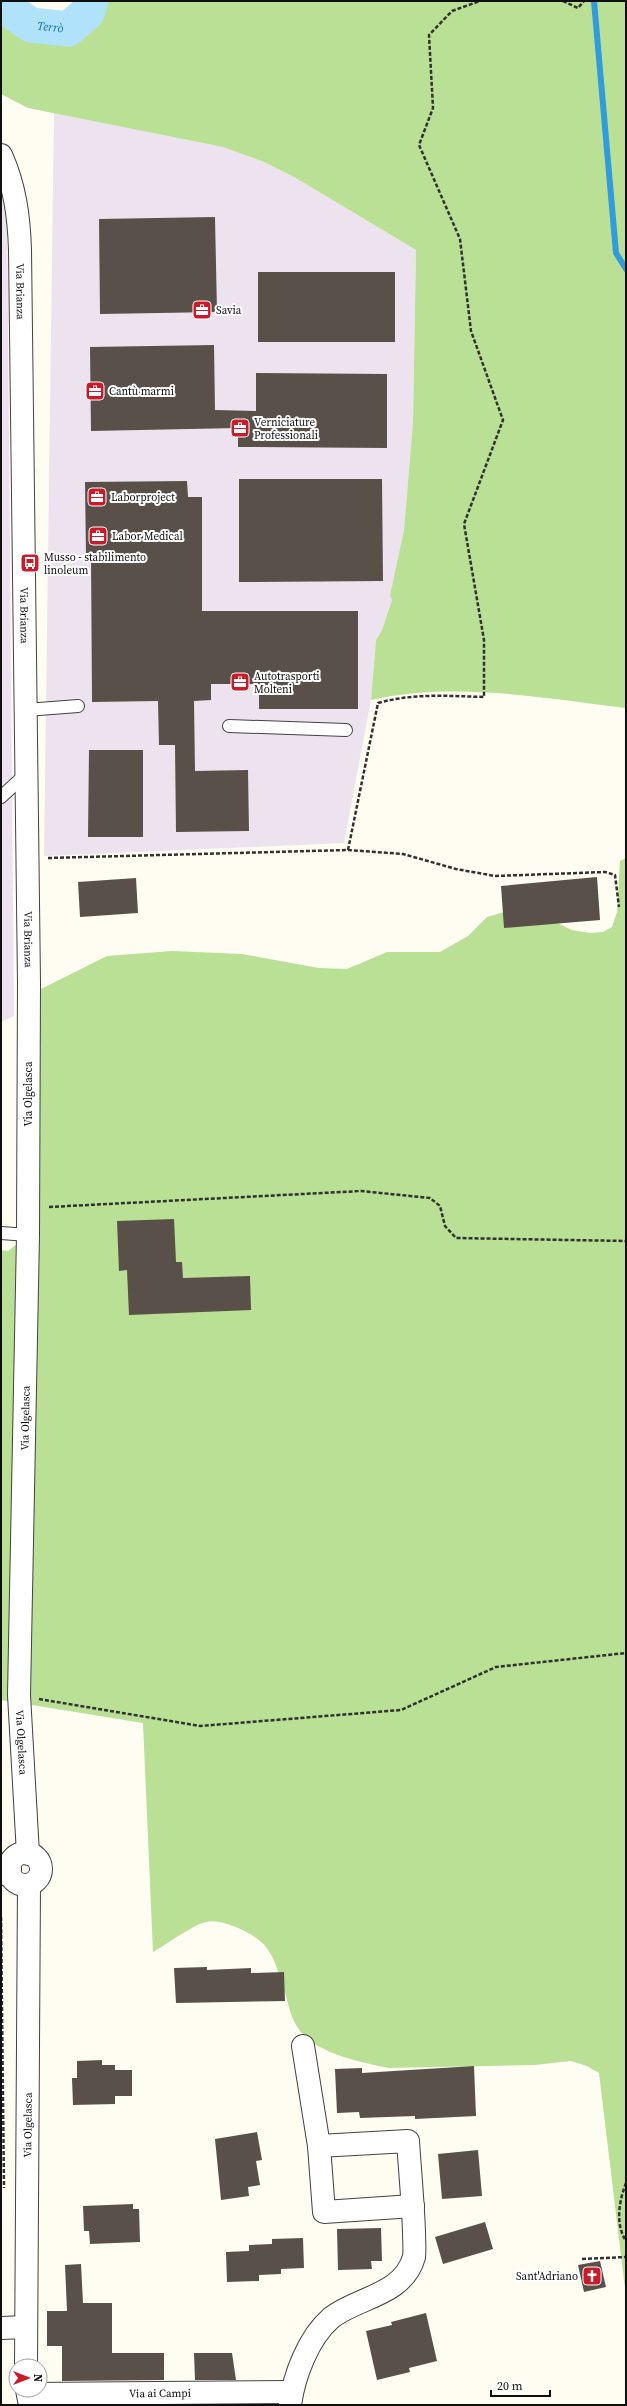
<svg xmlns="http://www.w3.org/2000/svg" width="627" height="2406" font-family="'Source Serif 4',serif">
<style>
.industrial{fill:#ede3ee}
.forest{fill:#b9e095}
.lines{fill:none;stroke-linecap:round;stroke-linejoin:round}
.stream{stroke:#319cd9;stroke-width:6}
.river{stroke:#b1e2fb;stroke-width:35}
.building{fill:#59504a}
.service-casing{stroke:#424242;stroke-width:14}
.minor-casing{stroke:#424242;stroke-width:24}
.tertiary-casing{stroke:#424242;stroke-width:24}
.path{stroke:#313131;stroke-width:2.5;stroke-dasharray:4 2;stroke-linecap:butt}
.service{stroke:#fff;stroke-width:12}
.minor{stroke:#fff;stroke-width:22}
.tertiary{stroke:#fff;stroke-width:22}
.labels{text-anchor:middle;stroke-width:4;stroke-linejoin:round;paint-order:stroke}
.street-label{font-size:11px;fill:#0f0f0f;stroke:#fff}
.poi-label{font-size:11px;fill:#0f0f0f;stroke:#fff;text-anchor:start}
.water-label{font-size:12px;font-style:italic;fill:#0c6dad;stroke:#fff}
</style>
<rect width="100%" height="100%" fill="#fffcf2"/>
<path class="industrial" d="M54 113 223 147 264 162 294 177 416 250 413 422 404 530 391 596 392 600 382 630 376 640 371 700 344 843 44 856Z
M1 190 7 201 14 1016 1 1022Z"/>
<path class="forest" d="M1 1H7C22 19 66 56 83 19 85 14 86 7 88 1H626V708C544 698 452 681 371 700L376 640 382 630 392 600 390 596 404 530 413 422 416 250 294 177 264 162 223 147 28 108 1 94Z
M626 858V2297L599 2073 587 2066 571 2061 535 2065 389 2068C363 2063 316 2053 300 2031 289 2017 288 1999 282 1983 278 1971 274 1957 266 1947 256 1934 222 1918 206 1922 192 1925 166 1945 153 1952L143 1723 1 1700V1250L8 1251 27 1236 33 993 107 956 172 951 242 954 319 968 347 969 387 952H440L468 936 487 917 514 909 545 917 572 930 590 933 603 932 612 927 617 912 620 861Z"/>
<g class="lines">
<path class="stream" d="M594 1 616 253 626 269"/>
<path class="river" id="s1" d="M1 4 31 25 68 29 87 13 91 1"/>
</g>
<path class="building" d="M215 217 217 312 100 314 99 219Z
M258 272H395V342H258Z
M214 345 215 410 256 411V373L387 374V448L238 447V428L91 431 90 347Z
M239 479H382L383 581 239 582Z
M187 481 188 497H202V611H358V709H259V684H211V700L194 701 195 771 248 770 249 831 176 832 175 745H159L158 701 92 702 91 556H86L85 482Z
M89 750H143V837H88Z
M597 877 600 920 504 928 501 886Z
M136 878 138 913 80 917 78 882Z
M174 1219 176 1262H182L183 1278 250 1276 251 1310 129 1315 127 1270 119 1271 117 1221Z
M207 1967V1970L251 1968V1973L284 1972 285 2001 176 2003 174 1968Z
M102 2060V2065H115V2070H132V2096H115V2104L73 2105 72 2078H77V2061Z
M474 2066 476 2116 415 2119V2116L360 2118 359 2112 337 2113 335 2069 362 2068V2073Z
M257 2132 262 2160 256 2161 260 2185 248 2187 249 2196 221 2200 215 2139Z
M478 2150 482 2196 442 2199 438 2154Z
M133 2204V2209H139L140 2242 90 2244 89 2231H84L83 2206Z
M485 2222 493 2249 443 2264 435 2237Z
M381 2228 382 2261H371L372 2269 338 2270 337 2229Z
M303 2238 304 2268 281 2269V2274L259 2275V2281L227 2282 226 2252 249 2251V2245L272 2244V2239Z
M600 2261 606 2287 584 2292 578 2265Z
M81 2264 83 2303H112V2353H164V2380L62 2381V2346H47V2311H67L65 2265Z
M426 2313 437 2361 409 2368 410 2372 377 2380 366 2331 392 2325 391 2322Z
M194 2353H232L236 2380H195Z"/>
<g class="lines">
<defs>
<path id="service" d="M26 710 78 706
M229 726 346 730
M1 797 26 774
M1 1233 28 1235"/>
<g id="minor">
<path d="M1 1874 10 1869"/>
<path d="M303 2046 319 2146 324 2212 413 2206"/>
<path d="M1 2328 26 2327"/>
<path id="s2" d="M28 2394 292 2392"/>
<path d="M290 2405C294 2376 308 2338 331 2318 357 2297 403 2296 414 2257 415 2250 414 2240 414 2232 413 2202 410 2172 408 2141L319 2146"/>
</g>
<g id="tertiary">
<path id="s3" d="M1 155C15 186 19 217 20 250L29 983 28 1235 19 1695 28 1854"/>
<circle cx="25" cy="1869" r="16"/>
<path id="s4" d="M26 2366 29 1885"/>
<path d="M27 2390 30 2405"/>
</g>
</defs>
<use href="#service" class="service-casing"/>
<use href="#minor" class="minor-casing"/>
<use href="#tertiary" class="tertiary-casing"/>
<path class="path" d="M563 1 578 8 584 1
M348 850 378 703C414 693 448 696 484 697V640L464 524 503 420 471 331 460 239 419 145 433 108 429 35 452 11 480 1
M48 858 348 850 403 854 456 869 495 876 605 872 615 875 619 907
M49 1207 361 1191 430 1198 440 1206 445 1226 456 1238 626 1241
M39 1699 200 1726 401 1710 496 1667 626 1653
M1 1917 4 2188
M626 2183C619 2201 615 2224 626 2241
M582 2259 626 2257"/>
<use href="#service" class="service"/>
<use href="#minor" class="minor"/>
<use href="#tertiary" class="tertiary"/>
</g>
<defs>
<symbol id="office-square" viewBox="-11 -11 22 22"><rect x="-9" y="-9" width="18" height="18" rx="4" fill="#cd1a29" stroke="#fff"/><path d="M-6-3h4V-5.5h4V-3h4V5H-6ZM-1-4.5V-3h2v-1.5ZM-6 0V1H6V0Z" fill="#fff"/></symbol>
<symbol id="bus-square" viewBox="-11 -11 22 22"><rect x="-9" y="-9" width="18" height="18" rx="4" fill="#cd1a29" stroke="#fff"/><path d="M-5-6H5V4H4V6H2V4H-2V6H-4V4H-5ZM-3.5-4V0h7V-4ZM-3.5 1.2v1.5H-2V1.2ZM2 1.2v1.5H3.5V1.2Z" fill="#fff"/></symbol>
<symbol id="church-square" viewBox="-11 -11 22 22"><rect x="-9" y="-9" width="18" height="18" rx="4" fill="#cd1a29" stroke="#fff"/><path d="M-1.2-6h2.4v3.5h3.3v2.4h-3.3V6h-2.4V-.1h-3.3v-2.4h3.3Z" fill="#fff"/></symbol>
</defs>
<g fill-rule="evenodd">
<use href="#office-square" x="191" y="299" width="22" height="22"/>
<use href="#office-square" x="84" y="380" width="22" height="22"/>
<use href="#office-square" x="229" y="417" width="22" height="22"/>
<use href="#office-square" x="86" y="486" width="22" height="22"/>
<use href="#office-square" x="87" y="525" width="22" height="22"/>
<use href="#bus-square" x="19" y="552" width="22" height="22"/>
<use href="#office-square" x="229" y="671" width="22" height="22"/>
<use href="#church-square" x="581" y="2265" width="22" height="22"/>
</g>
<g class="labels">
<g class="street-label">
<text dy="4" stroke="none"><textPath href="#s3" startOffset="139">Via Brianza</textPath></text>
<text dy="4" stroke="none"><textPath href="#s3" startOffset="463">Via Brianza</textPath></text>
<text dy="4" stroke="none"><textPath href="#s3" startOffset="787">Via Brianza</textPath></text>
<text transform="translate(28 1094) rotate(-90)" y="4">Via Olgelasca</text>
<text transform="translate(25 1418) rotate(-89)" y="4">Via Olgelasca</text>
<text dy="4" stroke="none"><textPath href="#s3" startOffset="1590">Via Olgelasca</textPath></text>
<text dy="4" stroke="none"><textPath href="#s4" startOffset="241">Via Olgelasca</textPath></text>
<text dy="4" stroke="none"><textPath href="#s2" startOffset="132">Via ai Campi</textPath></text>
</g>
<g class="poi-label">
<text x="216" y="314">Savia</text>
<text x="109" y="395">Cantù marmi</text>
<text x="254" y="426">Verniciature<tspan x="254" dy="13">Professionali</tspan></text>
<text x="111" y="501">Laborproject</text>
<text x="112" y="540">Labor Medical</text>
<text x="44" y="561">Musso - stabilimento<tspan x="44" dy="13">linoleum</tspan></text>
<text x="254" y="680">Autotrasporti<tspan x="254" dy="13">Molteni</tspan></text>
<text x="578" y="2280" text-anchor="end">Sant'Adriano</text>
</g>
<g class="water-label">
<text dy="4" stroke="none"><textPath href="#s1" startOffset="56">Terrò</textPath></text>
</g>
</g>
<rect width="627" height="2406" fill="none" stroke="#0f0f0f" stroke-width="4"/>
<g transform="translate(28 2378) rotate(90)"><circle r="19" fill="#ffffff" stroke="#9f9f9f"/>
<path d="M0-3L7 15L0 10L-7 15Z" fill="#cd1a29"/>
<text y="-6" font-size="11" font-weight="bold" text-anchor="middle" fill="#0f0f0f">N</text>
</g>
<path d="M491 2390v6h59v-6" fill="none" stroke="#0f0f0f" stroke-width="2"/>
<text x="497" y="2390" font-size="12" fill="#0f0f0f" stroke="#ffffff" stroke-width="3" paint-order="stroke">20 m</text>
</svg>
